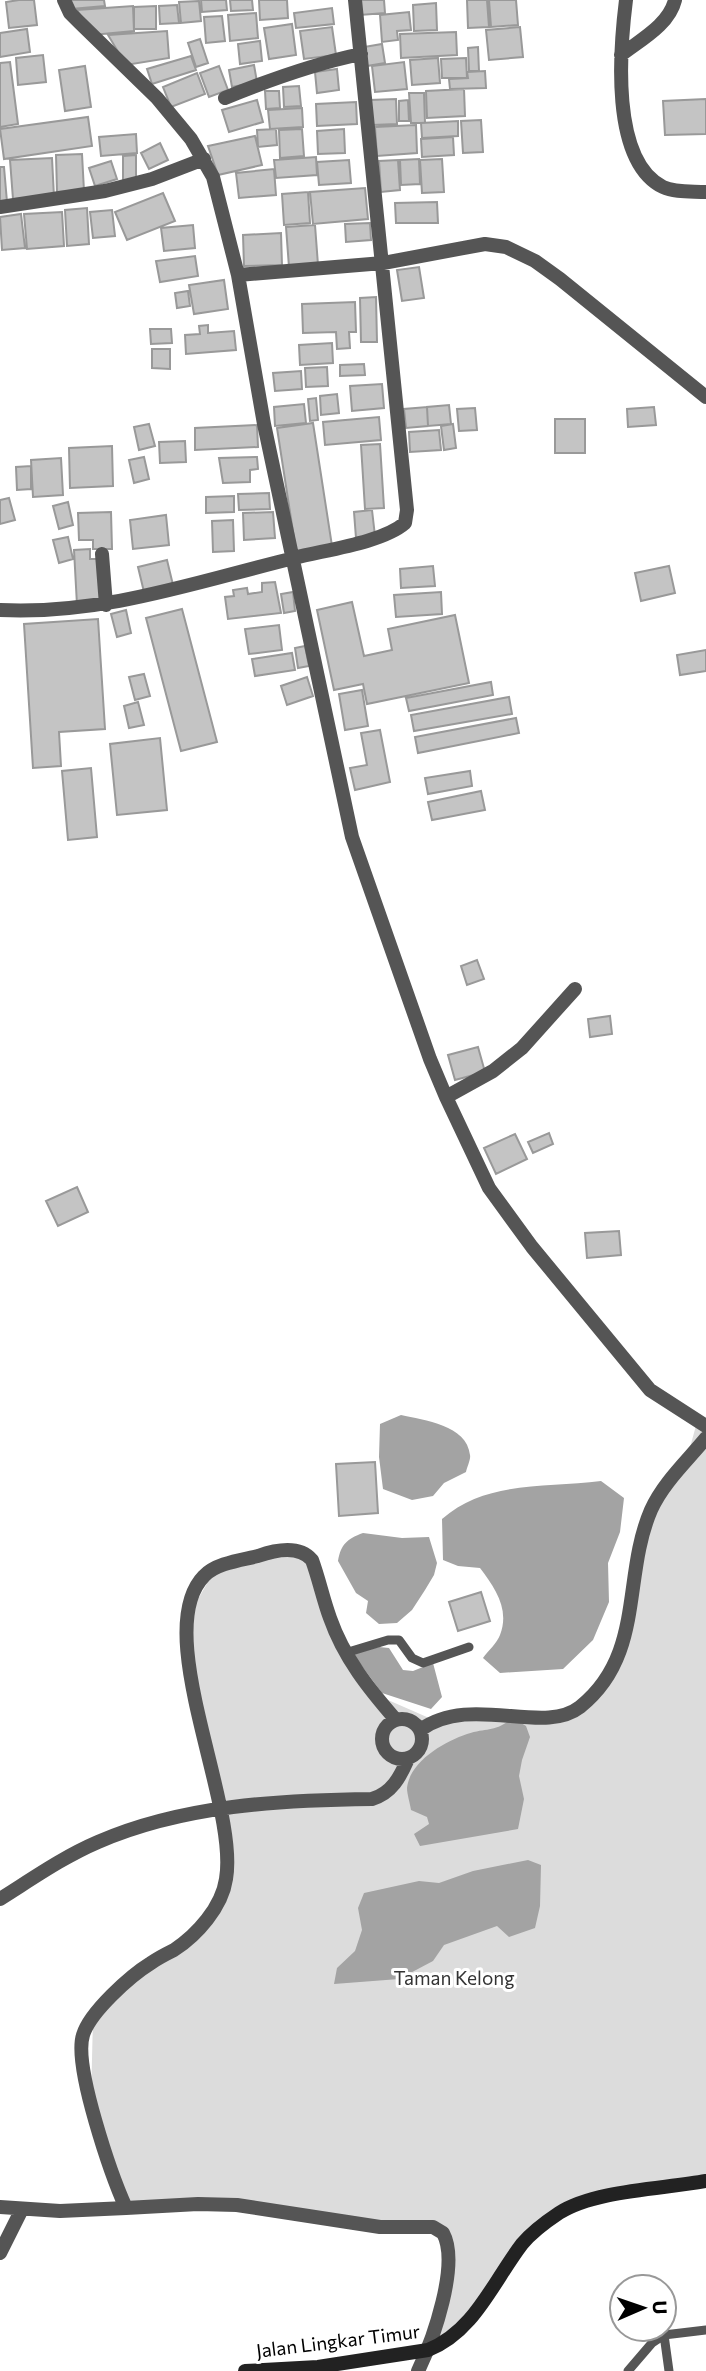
<svg xmlns="http://www.w3.org/2000/svg" width="706" height="2371" font-family="Commissioner,sans-serif">
<style>
.green{fill:#dcdcdc}
.water{fill:#a3a3a3}
.building{fill:#c4c4c4;stroke:#999;stroke-width:2}
.lines{fill:none;stroke-linecap:round;stroke-linejoin:round}
.lane{stroke:#555;stroke-width:9}
.street{stroke:#555;stroke-width:14}
.secondary{stroke:#222;stroke-width:14}
.labels{text-anchor:middle;stroke-width:6;stroke-linejoin:round;paint-order:stroke}
.park-label{font-size:19px;fill:#333;stroke:#fff}
.street-label{font-size:19px;fill:#000;stroke:#fff}
</style>
<rect width="100%" height="100%" fill="#fff"/>
<path class="green" d="M697 1422 706 1426V2180L561 2211 524 2242 462 2330 428 2350 445 2287 443 2233 275 2210 126 2208 91 2100 93 2018 208 1918 228 1858 186 1620 216 1568 269 1552 312 1560 330 1618 372 1693 436 1721 568 1714 607 1673 636 1568 660 1494 686 1462Z"/>
<path class="water" d="M401 1415C424 1420 467 1425 470 1455 471 1459 467 1467 466 1472L444 1483 433 1496 412 1500 383 1489 379 1457 380 1424Z
M601 1481 624 1498 620 1532 608 1563 609 1602 593 1640 563 1669 500 1673 483 1658C488 1651 497 1643 500 1635 510 1609 495 1588 480 1568L458 1566 443 1560 442 1519C486 1480 547 1488 601 1481Z
M363 1533 402 1538 429 1537 437 1563 434 1575 425 1590 412 1610 397 1623 379 1624 366 1613 368 1601 356 1593 338 1561C341 1544 347 1539 363 1533Z
M379 1647 389 1648 403 1670 413 1671 433 1663 442 1697 431 1709 382 1693 352 1653Z
M513 1718 526 1726 530 1737 522 1760 519 1776 524 1799 518 1829 420 1846 414 1834 429 1824 427 1817 411 1810C410 1803 407 1794 407 1788 410 1761 444 1742 467 1734 488 1727 493 1733 513 1718Z
M528 1860 541 1865 540 1906 535 1928 509 1937 497 1926 444 1945 433 1961 399 1979 334 1984 337 1968 355 1951 362 1930 358 1908 364 1893 419 1881 439 1883 473 1871Z"/>
<path class="building" d="M19 0H34L37 25 9 28 6 2Z
M70 0H104L105 6 71 9Z
M201 0H226L227 10 202 12Z
M230 0H252L253 10 231 11Z
M259 0H287L288 18 260 20Z
M359 0H384L385 13 360 15Z
M467 0H487L489 27 468 28Z
M489 0H516L518 25 491 27Z
M199 1 201 21 181 23 179 2Z
M436 3 437 30 414 31 413 5Z
M177 5 179 23 160 24 159 6Z
M133 6 134 31 92 35 77 10Z
M156 6V29H134V7Z
M332 8 334 24 296 28 294 13Z
M409 12 411 30 397 31 398 40 382 42 380 15Z
M256 13 258 38 230 41 228 15Z
M222 16 225 41 206 43 204 17Z
M292 24 296 55 269 59 264 28Z
M332 27 336 55 304 59 300 31Z
M520 27 523 57 489 60 486 30Z
M27 29 30 52 0 57V33Z
M167 31 169 58 126 65 108 35Z
M456 32 457 55 401 58 400 34Z
M200 39 208 63 196 67 188 43Z
M260 41 262 61 240 64 238 44Z
M382 44 385 63 367 66 364 47Z
M478 47 479 71H469L468 48Z
M43 55 46 82 18 85 16 58Z
M191 56 196 70 152 84 147 69Z
M438 58 440 83 412 85 410 60Z
M466 58 467 78H442L441 59Z
M10 62 18 124 0 127V63Z
M404 62 407 89 375 92 372 66Z
M254 65 257 82 232 87 229 70Z
M85 66 91 107 65 111 59 70Z
M219 66 228 90 209 97 200 73Z
M337 69 339 90 317 93 315 72Z
M485 71 486 88 450 89 449 79 468 78 467 72Z
M197 73 205 94 171 107 163 87Z
M299 86 301 106 284 107 283 87Z
M464 89 465 116 427 118 426 91Z
M265 91H279L280 108 266 109Z
M409 93H424L425 123H411Z
M396 99 397 124 372 125 370 100Z
M706 99V134L665 135 663 101Z
M257 100 263 122 229 132 222 110Z
M408 100 409 121H399V101Z
M356 102 357 124 317 126 316 104Z
M302 108 303 127 270 129 268 110Z
M88 117 92 146 4 159 0 129Z
M481 120 483 152 463 153 461 121Z
M458 121V136L422 138 421 123Z
M416 125 417 153 377 156 375 127Z
M276 129 277 145 258 147 257 130Z
M302 129 304 156 280 158 279 130Z
M344 129 345 153 318 154 317 131Z
M136 134 137 153 101 156 99 137Z
M255 136 262 165 218 175 208 146Z
M453 137 454 155 422 157 421 139Z
M160 143 168 160 149 169 141 153Z
M82 154 84 191 57 192 56 155Z
M136 155V181H123V156Z
M316 157 317 175 276 178 274 160Z
M52 158 54 197 13 199 10 160Z
M419 159 420 184 401 185 400 160Z
M442 159 444 192 422 193 420 160Z
M349 160 351 183 319 185 317 162Z
M398 160 400 190 381 192 379 161Z
M111 161 117 179 95 186 89 168Z
M0 167H4L7 202H0Z
M274 169 276 195 239 198 236 173Z
M365 188 368 219 313 224 310 192Z
M308 192 310 223 284 225 282 194Z
M163 193 175 221 127 240 115 212Z
M437 202 438 223H396L395 203Z
M87 208 89 244 67 246 65 210Z
M112 210 115 236 93 238 90 212Z
M62 212 64 246 27 249 24 214Z
M21 214 25 248 2 250 0 217Z
M370 223 371 240 346 242 345 224Z
M193 225 195 248 164 251 161 228Z
M315 225 318 265 289 267 286 227Z
M281 233 282 265 244 266 243 235Z
M195 256 198 276 160 282 156 261Z
M419 267 424 298 402 301 397 270Z
M224 280 228 309 194 314 189 285Z
M188 291 190 306 177 308 175 293Z
M376 297 377 342H361L360 298Z
M355 302 356 332H349L350 348 337 349 336 332 303 333 302 304Z
M208 325V333L234 331 236 350 186 354 185 335 200 334 199 326Z
M150 329H171L172 343 151 344Z
M332 343 333 363 300 365 299 345Z
M152 349H170V369L152 368Z
M364 364 365 375 340 376V365Z
M327 367 328 386 306 387 305 368Z
M301 371 302 389 275 391 273 373Z
M382 384 384 408 352 411 350 386Z
M337 394 339 413 321 415 320 396Z
M316 398 318 420 310 421 308 399Z
M304 404 306 423 275 426 274 407Z
M449 405 451 424 428 426 427 407Z
M427 407 428 426 406 428 404 409Z
M654 407 656 425 628 427 627 409Z
M475 408 477 430 459 431 457 409Z
M379 417 381 440 325 445 323 422Z
M555 419H585V453H555Z
M313 423 332 546 296 551 277 428Z
M149 424 155 446 139 450 134 427Z
M453 424 456 448 444 450 441 426Z
M257 425 258 447 195 450V428Z
M439 430 441 450 410 452 409 432Z
M185 441 186 462 160 463 159 442Z
M380 444 384 508 365 509 361 445Z
M112 446 113 486 70 488 69 448Z
M144 457 149 479 134 483 129 460Z
M257 457 258 469 250 470V482L223 483 219 458Z
M61 458 63 495 33 497 31 460Z
M31 466V489L17 490 16 467Z
M269 493 270 509 239 510 238 494Z
M234 496V512L206 513V497Z
M9 498 15 520 0 524V500Z
M68 502 73 525 59 529 53 506Z
M372 510 375 536 356 538 354 512Z
M111 512 112 549H93V540H79L78 513Z
M273 512 275 538 244 540 243 513Z
M166 515 169 545 133 549 130 520Z
M233 520 234 551 213 552 212 521Z
M68 537 73 559 59 563 53 540Z
M90 549V559H99L101 604 77 605 74 550Z
M167 560 173 585 144 592 138 567Z
M433 566 435 586 401 588 400 569Z
M669 566 675 593 641 601 635 573Z
M275 582 281 613 228 619 225 597 234 596 233 590 247 588 248 594 262 592V583Z
M293 592 295 611 284 613 281 594Z
M441 592 442 614 396 617 394 595Z
M352 602 364 656 392 650 388 629 455 615 469 683 367 704 363 684 334 690 317 610Z
M182 609 217 742 181 751 146 618Z
M126 610 131 633 117 637 111 614Z
M98 619 105 729 59 732 61 766 33 768 24 624Z
M279 625 282 650 249 654 245 629Z
M305 646 309 666 298 668 295 648Z
M706 650V671L680 675 677 655Z
M292 653 295 670 255 676 252 659Z
M144 674 150 696 135 700 129 677Z
M307 677 313 696 287 705 281 686Z
M491 682 493 695 409 711 406 698Z
M362 690 368 726 345 730 339 694Z
M509 697 512 714 414 731 411 715Z
M138 702 144 725 129 728 124 706Z
M516 718 519 733 418 753 415 737Z
M380 730 390 782 355 790 350 768 367 765 361 733Z
M160 738 167 810 117 815 110 744Z
M91 768 97 837 68 840 62 771Z
M470 771 472 786 428 794 425 778Z
M481 791 485 810 432 820 428 802Z
M477 960 484 979 467 985 461 966Z
M610 1016 612 1034 590 1037 588 1019Z
M478 1047 485 1072 455 1080 448 1055Z
M549 1133 553 1144 533 1153 528 1142Z
M515 1134 527 1159 496 1174 484 1148Z
M77 1187 88 1212 58 1226 46 1201Z
M619 1231 621 1255 587 1258 585 1233Z
M375 1462 378 1513 339 1516 336 1464Z
M481 1592 490 1621 458 1631 449 1602Z"/>
<g class="lines">
<path class="lane" d="M345 1653 388 1640H399L412 1658 423 1663 469 1647
M664 2335 669 2371
M628 2371 652 2343 664 2335 706 2330"/>
<path class="street" d="M64 0 70 13 79 22 157 98 191 139 213 177 238 275 264 424 352 837 430 1059 446 1097 489 1188 532 1247 650 1390 706 1426
M626 0C620 48 610 161 663 187 675 193 693 191 706 192
M621 55C640 40 669 25 675 0
M225 98C269 80 313 64 361 54
M0 207 105 191 152 179 204 159
M238 275 383 263 485 244 506 247 535 261 560 279 706 397
M102 554 106 605
M0 610C103 615 196 582 294 558 324 550 382 543 405 523L407 510 355 0
M446 1097 493 1071 522 1048 575 989
M382 1739a20 20 0 1 1 40 0a20 20 0 1 1-40 0Z
M396 1720C369 1689 344 1658 330 1618 323 1599 319 1579 312 1560 299 1545 275 1550 258 1556 242 1560 216 1563 204 1576 150 1631 239 1805 226 1879 222 1907 197 1935 174 1950 166 1954 158 1958 151 1963 130 1976 90 2012 83 2035 73 2066 112 2177 126 2208L198 2204 237 2205 380 2227H433L443 2233C460 2264 433 2340 418 2371
M420 1730C471 1693 543 1736 580 1707 645 1655 622 1577 651 1510 663 1483 687 1461 706 1438
M0 1899C32 1879 63 1857 98 1842 183 1805 281 1800 372 1799 392 1793 400 1777 408 1759
M0 2207 60 2211 126 2208
M0 2253 22 2209"/>
<path class="secondary" d="M245 2371 318 2367 428 2350C474 2332 493 2282 522 2244 532 2232 547 2221 559 2213 595 2190 663 2189 706 2181"/>
</g>
<g class="labels">
<g class="park-label">
<text x="454" y="1985">Taman Kelong</text>
</g>
<g class="street-label">
<text transform="translate(338 2341) rotate(-7)" y="7">Jalan Lingkar Timur</text>
</g>
</g>
<g transform="translate(643 2308) rotate(88)"><circle r="33" fill="#ffffff" stroke="#999999" stroke-width="2"/>
<path d="M0-5L12 26L0 18L-12 26Z" fill="#000000"/>
<text y="-10" font-size="19" font-weight="bold" text-anchor="middle" fill="#000000">U</text>
</g>
</svg>
